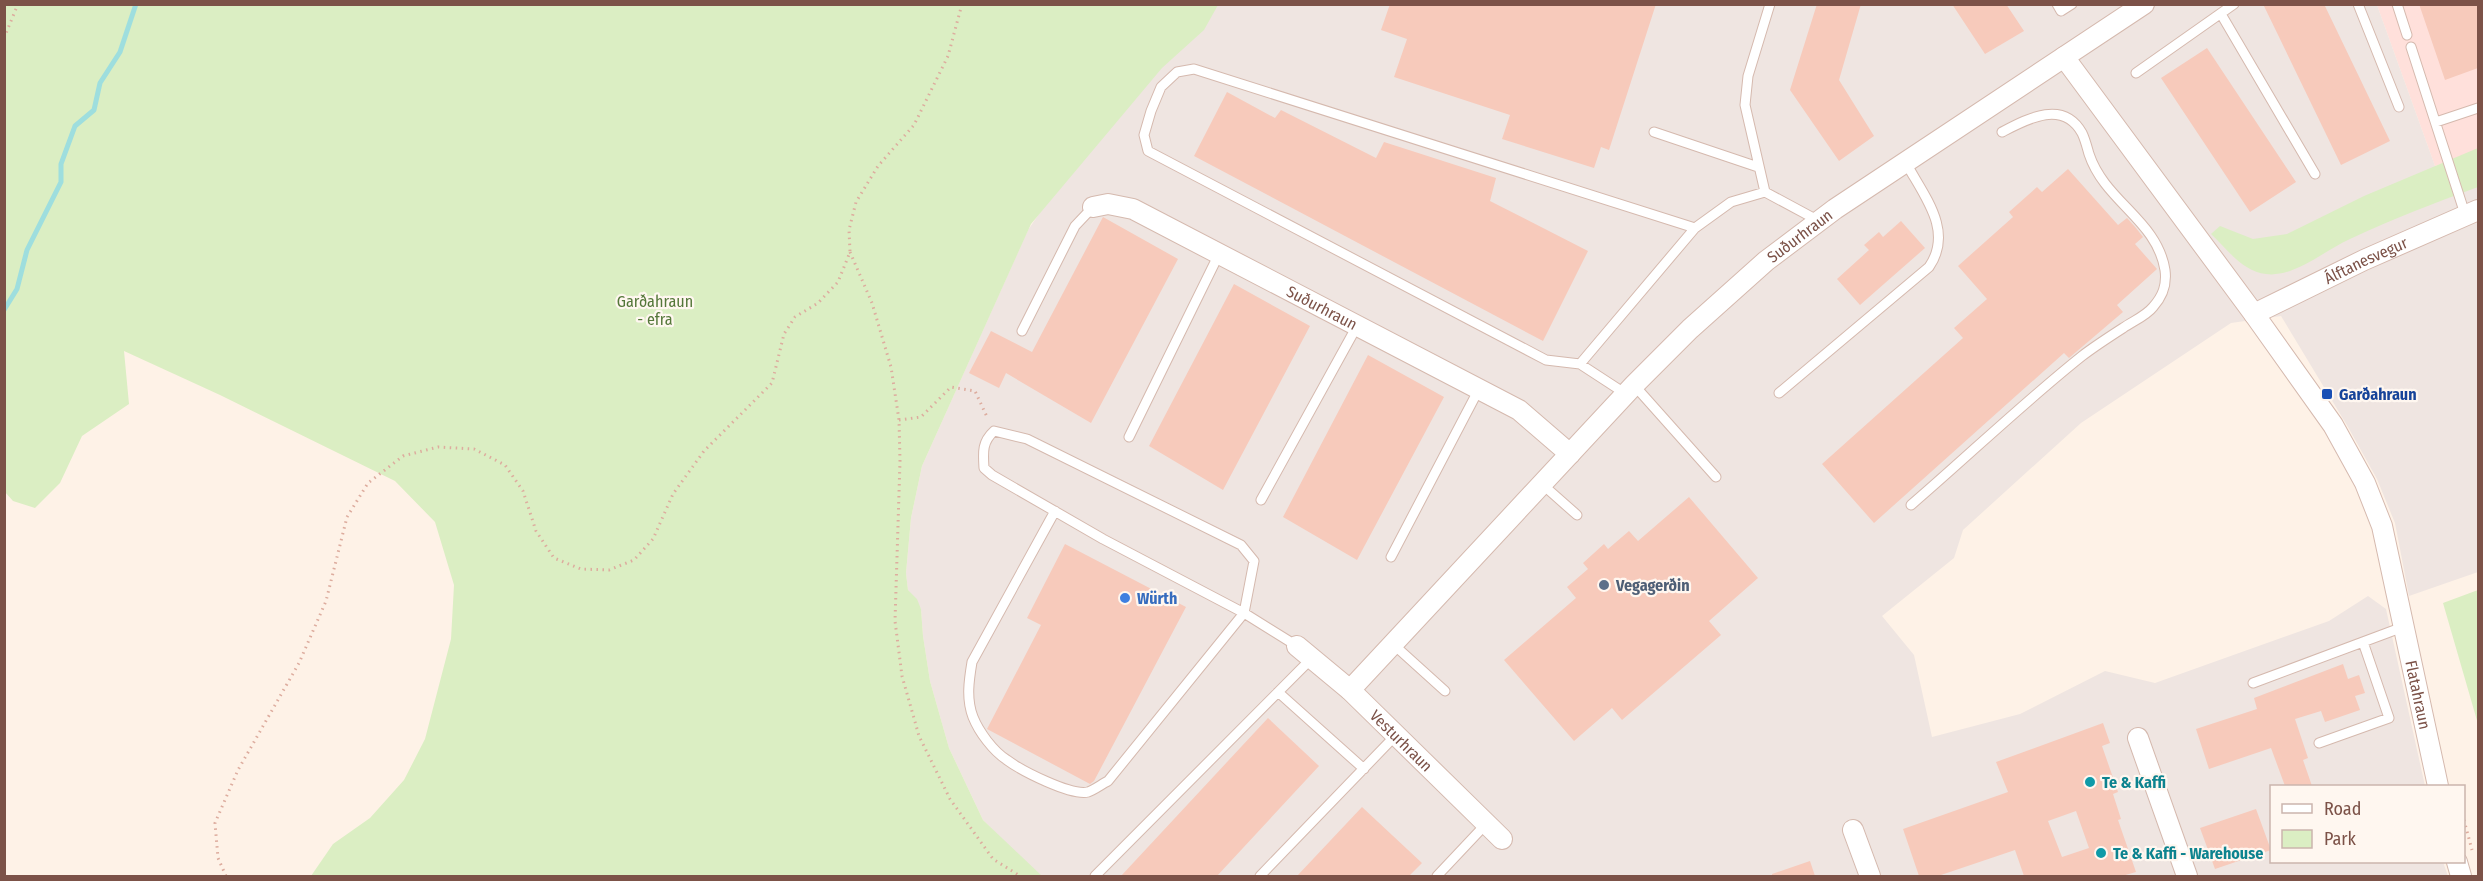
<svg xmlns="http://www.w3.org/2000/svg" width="2483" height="881" font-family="'Fira Sans Condensed',sans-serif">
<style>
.commercial{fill:#ffe0db}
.industrial{fill:#efe5e1}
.green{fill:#dbeec3}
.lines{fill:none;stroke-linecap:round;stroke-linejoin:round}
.stream{stroke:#9edede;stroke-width:5}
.building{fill:#f7cabb;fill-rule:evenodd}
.service-casing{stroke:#d5b9ae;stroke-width:11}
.minor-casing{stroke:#d5b9ae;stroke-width:22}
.path{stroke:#ddac9e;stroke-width:3;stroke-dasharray:1.5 4.5;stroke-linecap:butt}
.service{stroke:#fff;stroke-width:9}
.minor{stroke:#fff;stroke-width:20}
.transit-dot{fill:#1a4fb4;stroke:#fff7f0;stroke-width:2}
.service-dot{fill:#5c6f8a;stroke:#fff7f0;stroke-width:2}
.shop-dot{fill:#3f7fe0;stroke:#fff7f0;stroke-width:2}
.culture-dot{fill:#0f9aa8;stroke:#fff7f0;stroke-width:2}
.labels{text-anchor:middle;stroke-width:4.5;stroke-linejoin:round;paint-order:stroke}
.street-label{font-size:16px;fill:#7c5248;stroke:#fff7f0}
.park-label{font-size:16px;fill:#547739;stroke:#fff7f0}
.transit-label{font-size:16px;font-weight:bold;fill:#164399;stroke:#fff7f0;text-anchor:start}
.service-label{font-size:16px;font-weight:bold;fill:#4e5e75;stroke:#fff7f0;text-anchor:start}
.shop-label{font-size:16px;font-weight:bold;fill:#366cbe;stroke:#fff7f0;text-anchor:start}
.culture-label{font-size:16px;font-weight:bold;fill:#0d838f;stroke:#fff7f0;text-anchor:start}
</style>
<rect width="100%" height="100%" fill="#fef2e7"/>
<path class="commercial" d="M2377 5H2478V151L2435 166Z"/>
<path class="industrial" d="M1168 5H2377L2435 166 2478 179V572L2409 596 2395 523 2377 479 2348 427 2281 316 2231 323 2081 423 1963 530 1954 558 1882 616 1914 655 1932 737 2020 714 2105 671 2155 683 2329 621 2368 596 2386 609 2425 786H2272V862H2443L2448 876H1006L1019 856 983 820 949 748 930 681 923 636 921 609 908 590 906 573 911 518 922 466 1028 230 1150 52Z"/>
<path class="green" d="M4 5H1218L1204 30 1162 68 1031 224 922 466 911 518 906 573 908 590 917 599 921 609 923 636 930 681 949 748 983 820 1042 876H311L333 844 370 818 404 780 425 739 451 639 454 585 435 522 395 481 220 395 124 351 129 404 82 436 60 483 35 508 13 501 5 492Z
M2478 148V187C2435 203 2392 219 2350 239 2325 250 2294 278 2266 274 2243 272 2226 248 2211 234L2220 226 2253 239 2287 234 2364 196Z
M2478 590V724L2443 603Z"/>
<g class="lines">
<path class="stream" d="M4 310 17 289 27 250 61 182V164L75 126 94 110 100 83 120 52 136 4"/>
</g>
<path class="building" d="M1390 4H1656L1609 150 1601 147 1594 168 1502 139 1510 115 1394 77 1407 39 1381 30Z
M1817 4H1861L1839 80 1874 136 1839 161 1790 90Z
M1952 4H2006L2024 31 1985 54Z
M2263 4H2324L2390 141 2341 165Z
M2419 4H2478V68L2445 80Z
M2207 48 2296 182 2250 212 2161 78Z
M1227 92 1275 118 1281 110 1376 158 1384 142 1496 178 1490 201 1588 251 1543 341 1194 156Z
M2068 169 2118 225 2127 218 2136 228 2143 237 2135 244 2157 269 2117 305 2123 312 2069 358 2064 353 1874 523 1822 464 1963 338 1954 328 1987 299 1958 266 2013 217 2009 212 2037 187 2042 192Z
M1103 217 1178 259 1091 423 1006 373 999 388 969 373 991 331 1032 352Z
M1901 221 1925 248 1860 305 1837 279 1869 250 1864 245 1879 232 1883 237Z
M1234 284 1310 326 1223 490 1149 446Z
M1368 355 1444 397 1357 560 1283 517Z
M1689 497 1758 578 1709 621 1721 635 1622 720 1612 708 1574 741 1504 660 1576 598 1567 587 1588 569 1583 563 1604 544 1608 549 1629 531 1638 541Z
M1065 544 1186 607 1094 781 1090 784 987 729 1041 625 1027 618Z
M2343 664 2348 679 2359 675 2365 693 2355 696 2360 710 2325 722 2321 711 2295 719 2308 758 2303 760 2312 786H2285L2271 748 2209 769 2196 729 2257 709 2254 698Z
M1268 718 1319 766 1217 876H1121Z
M2103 723 2110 743 2102 746 2118 792 2113 794 2121 819 2118 820 2136 872 2122 876H2024L2015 850 1938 876H1919L1903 829 2008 792 1996 762ZM2076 811 2089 848 2062 857 2048 821Z
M1362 807 1422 863 1409 876H1297Z
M2256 809 2271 850 2215 869 2200 828Z
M1810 861 1815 876H1772V874Z"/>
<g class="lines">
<defs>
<path id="service" d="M2057 4 2061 11 2072 4
M2358 4 2399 107
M2397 4 2407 35
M2221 14 2315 174
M2411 47 2465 214
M2136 73 2234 4
M2436 122 2478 108
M1654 132 1758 167
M1765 192 1745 105 1748 76 1770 4
M1022 331 1075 226 1093 207
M1580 364 1546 360 1148 151 1144 135 1151 111 1161 87 1177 72 1194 69 1695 228
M1634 385 1716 477
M1779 393 1929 267C1954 231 1924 196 1906 163
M1626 394 1580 364 1695 228 1731 202 1765 192 1819 221
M1129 437 1219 254
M1542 484 1577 515
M1261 500 1357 326
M1911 505C1968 456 2023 403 2082 356 2095 346 2109 337 2123 328 2133 321 2146 316 2153 307 2163 296 2167 285 2165 270 2157 220 2105 202 2089 154 2087 147 2085 139 2082 133 2063 99 2027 119 2002 132
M1055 511 972 662C969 680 966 699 973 717 979 732 993 751 1007 760 1022 771 1071 796 1088 792 1094 790 1102 784 1108 781L1244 613 1254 561 1241 545 1027 439 994 431C982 442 983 452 984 468L992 475 1103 539 1244 613 1297 646
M1391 557 1479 389
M1393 644 1445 691
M2253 683 2403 627
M1278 692 1364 769
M2319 743 2389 718 2363 642
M1095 876 1312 658
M1260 876 1396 735
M1437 876 1486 824"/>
<g id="minor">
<path id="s1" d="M2064 57 2254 314 2333 425 2365 483 2382 526 2438 786"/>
<path id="s2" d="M1093 207 1108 204 1133 209 1519 410 1570 454"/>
<path id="s3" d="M2254 314 2364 260 2478 210"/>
<path id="s4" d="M1297 646 1350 690 1502 839"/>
<path id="s5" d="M1350 690 1634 385 1690 329 1766 261 1835 209 2144 4"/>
<path d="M2138 738 2187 876"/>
<path d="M1853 830 1870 876"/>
<path d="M2457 862 2461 876"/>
</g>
</defs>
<use href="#service" class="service-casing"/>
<use href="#minor" class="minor-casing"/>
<path class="path" d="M4 38 18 4
M850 252 872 303 891 367 899 420 900 461 895 621 902 676 919 736 950 799 993 859 1020 876
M899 420 921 417 951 387 975 391 988 419
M2464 820 2472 850
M226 876 218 858 215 823 238 770 299 663 326 601 347 517 368 483 403 456 438 447 474 449 505 465 523 491 536 531 554 558 581 569 609 570 634 560 653 539 673 494 704 451 772 383 784 334 795 317 818 303 838 282 850 252 849 230 856 202 878 166 914 125 948 56 962 4"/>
<use href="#service" class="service"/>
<use href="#minor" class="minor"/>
</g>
<rect class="transit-dot" x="2321" y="388" width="12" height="12" rx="3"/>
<circle class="service-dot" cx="1604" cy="585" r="6"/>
<circle class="shop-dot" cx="1125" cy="598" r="6"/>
<g class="culture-dot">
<circle cx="2090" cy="782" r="6"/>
<circle cx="2101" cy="853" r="6"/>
</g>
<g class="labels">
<g class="street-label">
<text dy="6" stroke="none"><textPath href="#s5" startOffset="640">Suðurhraun</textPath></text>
<text dy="6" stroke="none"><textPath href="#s3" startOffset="124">Álftanesvegur</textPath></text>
<text dy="6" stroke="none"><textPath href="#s2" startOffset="254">Suðurhraun</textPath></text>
<text dy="6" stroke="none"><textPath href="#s1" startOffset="741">Flatahraun</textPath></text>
<text dy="6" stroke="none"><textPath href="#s4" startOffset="141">Vesturhraun</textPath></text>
</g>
<g class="park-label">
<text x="655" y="307">Garðahraun<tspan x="655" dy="18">- efra</tspan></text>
</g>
<g class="transit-label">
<text x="2339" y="400">Garðahraun</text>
</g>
<g class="service-label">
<text x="1616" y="591">Vegagerðin</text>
</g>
<g class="shop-label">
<text x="1137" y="604">Würth</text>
</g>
<g class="culture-label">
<text x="2102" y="788">Te &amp; Kaffi</text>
<text x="2113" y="859">Te &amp; Kaffi - Warehouse</text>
</g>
</g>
<rect width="2483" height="881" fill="none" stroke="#7c5248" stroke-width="12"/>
<rect x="2270" y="785" width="195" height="78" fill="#fff7f0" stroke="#cbb5ad" stroke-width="1.5"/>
<rect x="2282" y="804" width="30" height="9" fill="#ffffff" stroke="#cbb5ad" stroke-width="1.5"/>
<text x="2324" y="815" font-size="18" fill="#7c5248">Road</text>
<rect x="2282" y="830" width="30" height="18" fill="#dbeec3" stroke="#cbb5ad" stroke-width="1.5"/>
<text x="2324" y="845" font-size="18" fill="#7c5248">Park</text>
</svg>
